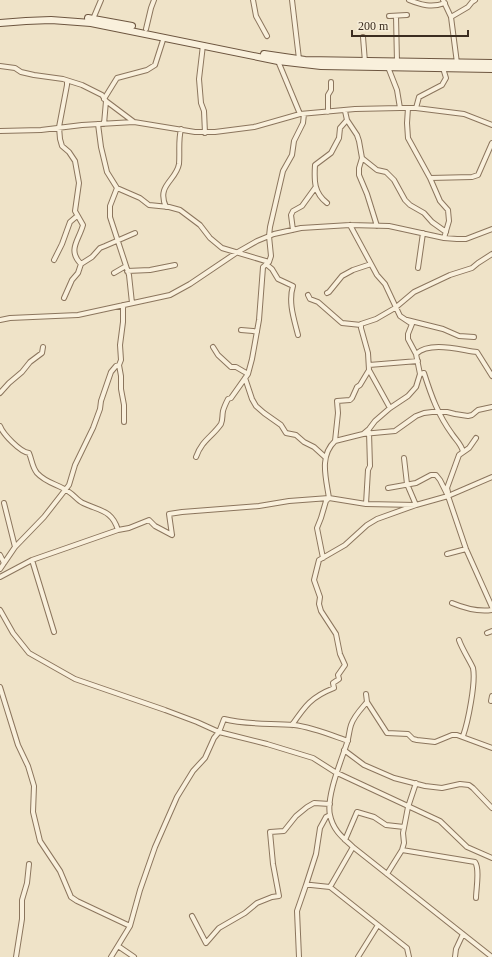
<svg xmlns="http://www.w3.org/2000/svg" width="492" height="957" font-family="'Times New Roman',serif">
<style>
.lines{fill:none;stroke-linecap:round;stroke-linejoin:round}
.street-casing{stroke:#8b755d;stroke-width:6}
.secondary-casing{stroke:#6d5640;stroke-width:8}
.street{stroke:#f9f0dc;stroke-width:4}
.secondary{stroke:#f9f0dc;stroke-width:6}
</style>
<rect width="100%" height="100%" fill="#efe3c8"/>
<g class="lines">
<defs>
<path id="street" d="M253 0 256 16 267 36
M292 0 299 59
M409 0C421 5 432 8 445 3
M443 0 451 17 457 63
M389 16 407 15
M396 16 397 62
M451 17 468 7 472 2 475 0
M93 19 101 0
M146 29 151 8 154 0
M363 37 365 62
M203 45 199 79 201 103 204 111 205 133
M278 61 300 114
M0 66 15 68 21 72 34 75 63 79 82 85 102 95 106 101 134 122
M388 67 397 90 400 108
M67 81V85L59 127 60 139 62 146 69 152 75 161 79 183 75 211 83 225C79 240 67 250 81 264
M104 99 117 78 147 70 155 65 164 37
M408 108 407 123 408 138 430 178
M416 108 419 97 442 85 446 78 443 68
M345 111 347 120 357 135 359 141 362 158 359 168V175L367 194 377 226
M328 112V95L331 90V82
M98 124 101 147 107 172 117 188 110 206V217L129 275 132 303
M104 124 106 101
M0 131 41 130 82 125 134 122 195 132H215L254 127 300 114 355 109 400 108H416L464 114 492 125
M362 158 377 170 386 172 394 180 405 200 410 205 424 213 432 222 446 232
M117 188 140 198 149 205 169 207 180 210 200 225 210 238 222 248 269 262
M327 203C314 193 314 181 315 165L331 153 339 138 340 128 347 120
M166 207C156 185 176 181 179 164 180 152 178 141 181 129
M350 225 377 275 385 284 400 316 412 324 408 334V339L416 354 420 374 416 387 408 396 390 408 375 421 369 429 363 434
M293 230 291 215 293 211 302 206 315 188
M444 238 449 221 448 210 440 201 430 178 472 177 478 175 492 143
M54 260 62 244 70 222 77 216
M266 264 272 269 278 279 293 286C288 302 294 319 298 335
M418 268 423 233
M127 271 150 270 175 265
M114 273 126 266
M327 293 329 292 342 276 353 270 371 264
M308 295 310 299 318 302 342 323 361 325
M64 298 72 280 78 273 81 264 92 257 100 248 105 246 135 233
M123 305V322L120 345 121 360 119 365 121 376V389L124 405V422
M0 320 10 318 78 315 170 295 190 284 236 253 257 241 274 234 301 228 350 225 389 226 444 238 457 239H466L492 229
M407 320 443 329 459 336 474 337
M241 330 253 331 257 332
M213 347 218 355 231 367H236L248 374
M416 354C430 341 460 350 477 352L492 376
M369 365 418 361
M369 370 390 408
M420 374 424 373C431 395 438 415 452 434 456 440 462 445 463 452
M245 378 252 399 256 406 264 413 281 425 286 433 296 435 304 442 314 447 325 457
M0 393 9 383 22 372 30 362 42 353 43 347
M0 426C3 434 20 452 29 453 32 460 32 467 37 473 47 484 59 484 69 492 74 495 78 501 83 503 100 511 112 510 118 530
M335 441 338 413 337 401 350 400 352 398 357 387 360 385 369 370 368 353 361 328V324L376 319 395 308 414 292 450 275 472 268 478 263 492 254
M196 457C202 440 212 437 221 424 223 419 222 416 223 411 224 407 226 403 228 399L231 398 248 374 252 359 259 320 263 267 269 262 271 256 269 236 270 227 283 171 292 155 294 141 303 123 304 114
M388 488 416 483 431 475H436L440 480 448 496 466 549 492 607
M448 492 447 488 459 455 469 448 476 438
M4 503 15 547
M366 504 368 470 370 466 369 432
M172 535 169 514 182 512 259 506 289 501 329 498 366 504 416 505 448 496 492 477
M447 554 466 549
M0 555 4 563
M323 558 317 528 321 518 326 501 329 498C326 478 319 456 335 441L363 434 395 431 416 416 424 413 432 412H447L455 414 468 416 472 415 478 410 492 407
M32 560 54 632
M0 569 15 547 44 517 69 485 75 465 93 428 100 409 101 401 111 372 116 366 119 365
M0 577 32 560 118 530 129 528 149 520 155 526 172 535
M452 603C464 608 479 612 492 610
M0 610 13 633 29 653 75 679 165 710 197 722 219 732 267 744 313 758 335 772 440 821 467 847 492 858
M487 633 492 631
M459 640C462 649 470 661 473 668 476 682 468 722 463 736
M0 687 18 745 28 766 34 786 33 812 40 841 60 871 71 897 77 901 130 926
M366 694 367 702 387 733 408 734 413 739 417 740 435 742 452 735H457L492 748
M491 701 492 696
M367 702C361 709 354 716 351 725 349 731 349 737 347 743 341 761 326 797 330 815 333 830 342 837 353 847L492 957
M292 725C305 706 311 697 334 688L333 683 339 679 338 675 345 665 340 654 336 634 321 611 319 604 320 597 314 580 319 560 345 545 367 525 377 519 416 505 407 484 404 458
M344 750 364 765 394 778 425 786 442 788 460 784 469 785 473 788 492 808
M345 840 357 812 374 817 386 825 404 827
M402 850 475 862C480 869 476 890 476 898
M387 874 402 850 404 843 403 833 408 807 416 783
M306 885 316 854 320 828 326 817 330 815
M330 887 353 847
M192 916 206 943 219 928 245 913 257 903 272 897 279 896 273 864 270 832 284 831 296 816 307 807 314 803 330 804
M118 946 134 957
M16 957 22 919V900L27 883 29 864
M111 957 130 926 140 890 155 847 177 797 193 771 205 758 214 738 219 732 224 719C246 725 271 723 294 725 312 727 331 735 348 741
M299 957 297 911 306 885H311L330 887 407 948 409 957
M358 957 378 925
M455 957 456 949 463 934"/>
<path id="secondary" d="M88 18 132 26
M0 23 26 21 51 20 91 23 278 61 321 66 492 69
M264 54 305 60 492 63"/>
</defs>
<use href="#street" class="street-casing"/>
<use href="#secondary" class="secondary-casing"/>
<use href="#street" class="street"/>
<use href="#secondary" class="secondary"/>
</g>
<path d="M352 30v6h116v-6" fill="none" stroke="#3b2d20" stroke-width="2"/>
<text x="358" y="30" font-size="12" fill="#3b2d20" stroke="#f6edd8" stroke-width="3" paint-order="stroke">200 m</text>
</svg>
